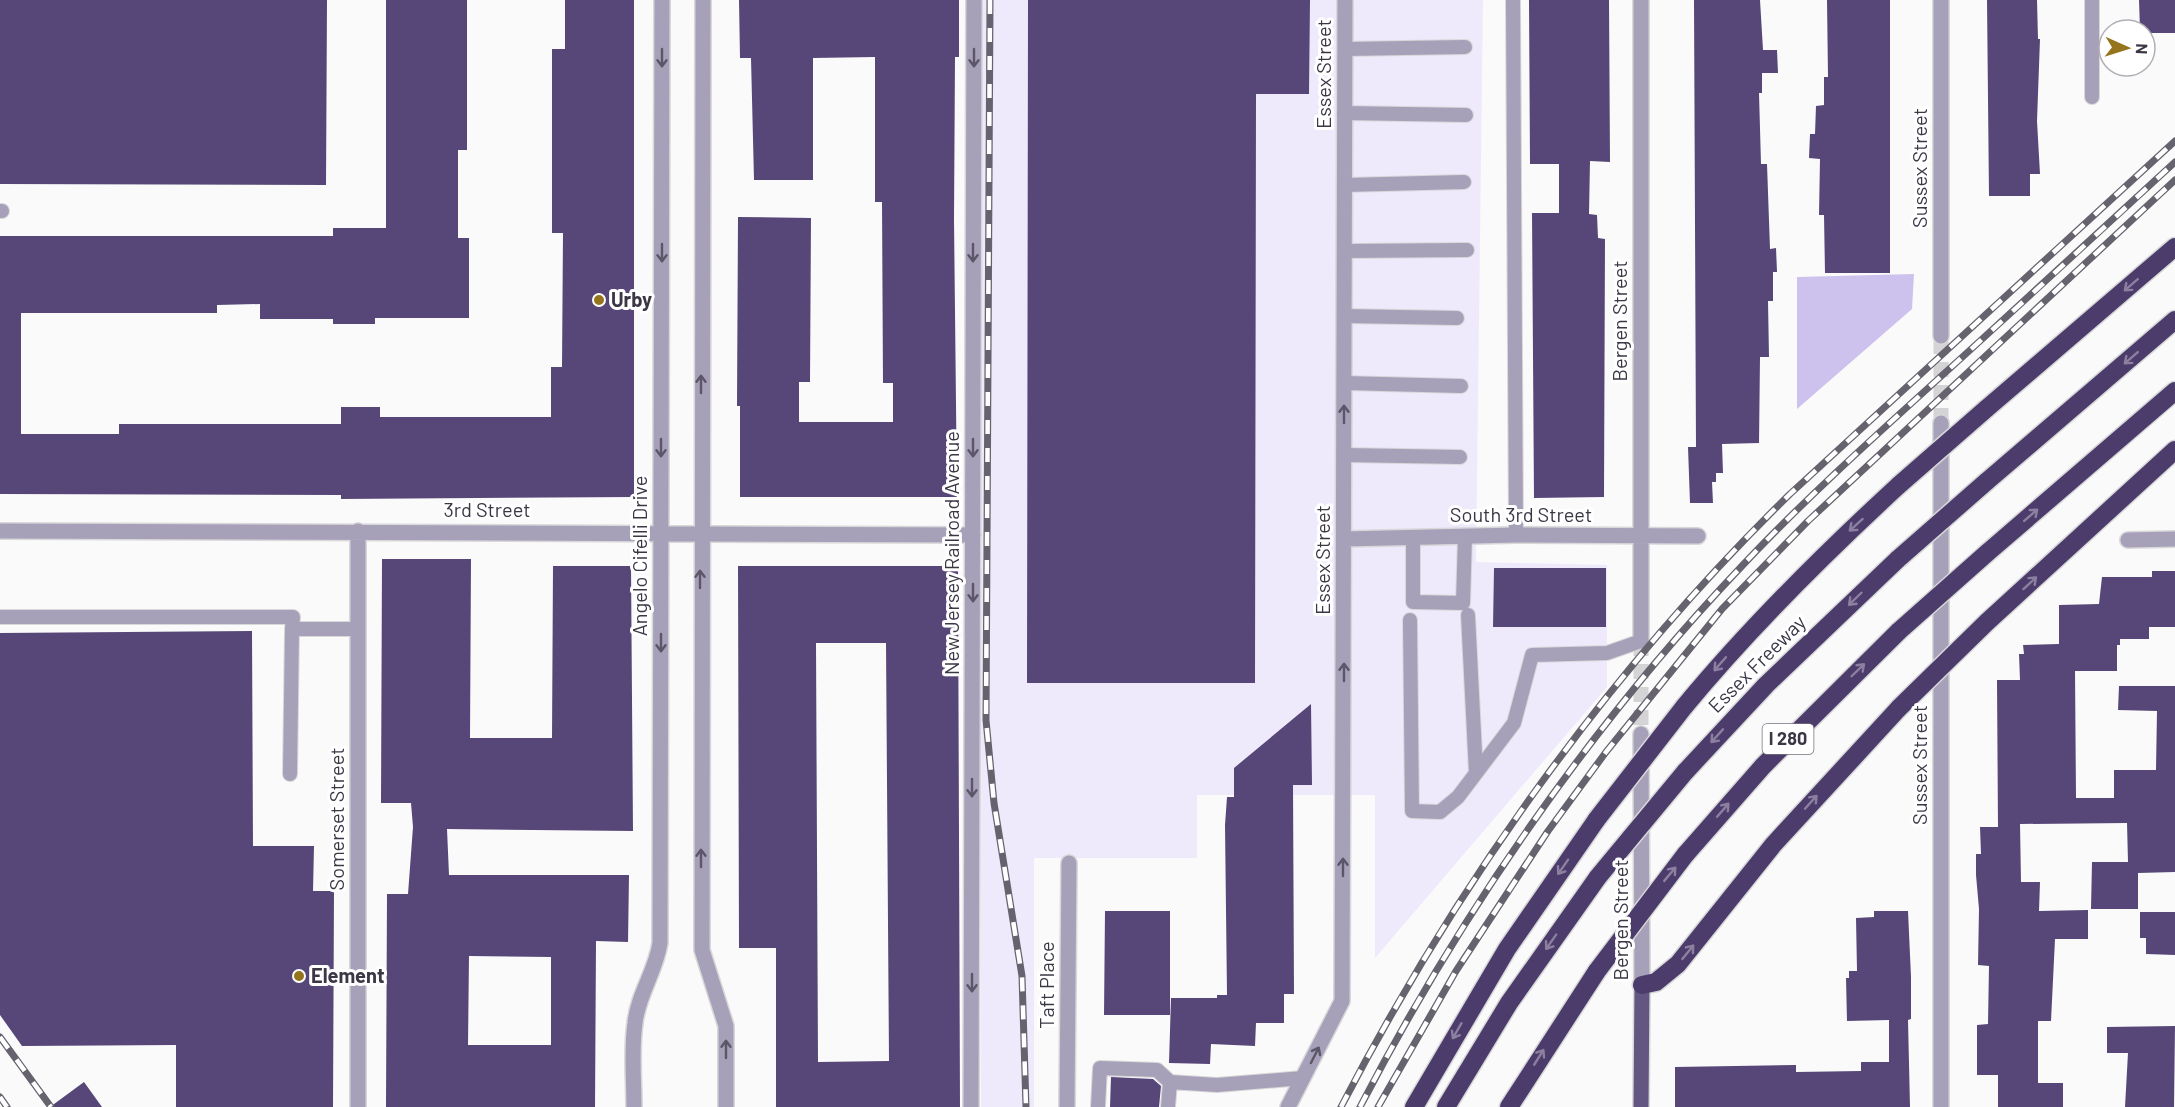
<svg xmlns="http://www.w3.org/2000/svg" width="2175" height="1107" font-family="Barlow,sans-serif">
<style>
.built{fill:#eeeafc}
.green{fill:#cdc1ed}
.building{fill:#564778;fill-rule:evenodd}
.lines{fill:none;stroke-linecap:round;stroke-linejoin:round}
.minor-tunnel{stroke:#d4d3d6;stroke-width:15;stroke-dasharray:15 8;stroke-linecap:butt}
.service-casing{stroke:#d8d7d9;stroke-width:16}
.minor-casing{stroke:#d8d7d9;stroke-width:18}
.primary-casing{stroke:#d8d7d9;stroke-width:18}
.motorway-casing{stroke:#d8d7d9;stroke-width:21}
.service{stroke:#a7a0b9;stroke-width:14}
.minor{stroke:#a7a0b9;stroke-width:15}
.primary{stroke:#635681;stroke-width:15}
.motorway{stroke:#4c3c6c;stroke-width:18}
.rail-casing{stroke:#66636e;stroke-width:7}
.rail{stroke:#fff;stroke-width:4.5;stroke-dasharray:14;stroke-linecap:butt}
.motorway-bridge-casing{stroke:#d8d7d9;stroke-width:21;stroke-linecap:butt}
.motorway-bridge{stroke:#4c3c6c;stroke-width:18}
.oneway{stroke:#5b5668}
.oneway2{stroke:#8b809f}
.poi-dot{fill:#94741c;stroke:#fff;stroke-width:2}
.labels{text-anchor:middle;stroke-width:6;stroke-linejoin:round;paint-order:stroke}
.shield{fill:#fff;stroke:#76737d;stroke-width:1.5}
.shield-label{font-size:18px;font-weight:bold;fill:#3b3745}
.street-label{font-size:20px;fill:#3b3745;stroke:#fff}
.poi-label{font-size:20px;font-weight:bold;fill:#3b3745;stroke:#fff;text-anchor:start}
</style>
<rect width="100%" height="100%" fill="#fafafa"/>
<path class="built" d="M981 0H1483L1476 562 1607 565V687L1375 958V795H1197V858H1034V1107H981Z"/>
<path class="green" d="M1914 274 1912 309 1797 409V277Z"/>
<path class="building" d="M0 0H327L326 185 0 184Z
M386 0H467V150H458V238H469V318H375V324H333V319H260V304L217 305V313H21V434H119V424H341V407H380V417H551V367H562L563 233H552V49H565V0H634V497L341 499V495L0 494V236H333V228H386Z
M739 0H959V57H955L954 219 957 497H740V406H737L738 217 811 218 810 382H799V422H893V383H883L882 202H875V57L813 58V180H754L751 58H740Z
M1028 0H1310L1309 94H1256L1255 683H1027Z
M1529 0H1609L1610 162 1590 161 1589 214 1597 215 1598 238 1605 239 1604 497 1534 498 1532 213H1559V164H1530Z
M1694 0H1760L1763 50H1777L1778 73H1762V93H1759L1761 164H1767L1770 249 1776 248 1777 272H1773V301H1768L1769 357H1760L1759 443 1722 444 1723 473H1716V482H1712L1713 503H1690L1688 447H1696Z
M1827 0H1890V273H1825L1824 215H1819L1820 159 1809 158 1810 134H1815L1816 106 1824 105V77H1828Z
M1987 0H2037L2038 39H2040L2037 121 2040 174H2030V196H1989Z
M2139 0H2175V33H2145V30H2140Z
M382 559H471L470 738H552L553 566H631L633 831 447 829 449 875H629L628 942 596 941 595 1107H386L387 894H408L413 827 411 803H381ZM469 956 551 957V1045H468Z
M738 566H958L960 1107H776V948H739ZM816 643H886L889 1061 818 1062Z
M1494 568H1606V627H1493Z
M2152 571H2175V627H2149V639H2120V645H2117V671H2075L2076 798H2114V770H2156L2157 711 2118 710 2119 686H2175V872L2138 873V909H2091L2092 862H2128L2127 823 2020 824 2021 882H2040L2039 911 2088 910V939H2055L2051 1021H2038V1083H2063V1107H1998V1075H1977V1025L1988 1024 1989 966 1978 965 1979 909 1976 875V854H1981L1980 827H1998L1997 680H2020L2019 654H2024L2023 645 2059 644V605L2099 604 2102 577H2152Z
M252 631 253 846H314L313 891H334L333 1107H176V1045L22 1046 0 1015V633Z
M1311 704 1312 785H1293L1294 994H1284V1023H1256L1255 1046 1211 1044 1210 1064 1169 1063 1171 998H1217V995H1227L1225 825 1227 797H1234V768Z
M1105 911H1170V1015H1104Z
M1874 911H1908L1911 977V1019L1908 1020 1910 1107H1675V1067L1796 1065V1072L1861 1071V1062H1889V1020L1847 1021 1846 978H1849V971H1857L1856 918 1874 917Z
M2140 912H2175V955L2146 954V938H2140Z
M2175 1026 2174 1107H2125L2128 1053H2107V1027Z
M1111 1077 1153 1079 1161 1086 1159 1107H1110Z
M84 1082 102 1107H50Z"/>
<g class="lines">
<path class="minor-tunnel" d="M1941 423V336
M1641 641V734"/>
<defs>
<path id="service" d="M1513 0 1516 535
M1345 49 1465 47
M2092 97V0
M1344 113 1466 115
M1344 185 1464 182
M0 211H2
M1344 251 1467 250
M1344 316 1457 318
M1344 383 1461 386
M1344 455 1460 457
M1413 537V602L1463 603 1465 536
M1468 615 1476 773
M0 617H293L292 629
M1410 620 1412 811 1440 812 1458 797 1514 723 1532 655 1607 653 1641 641
M290 774 292 629H358
M1098 1107 1100 1068 1157 1070 1170 1082 1217 1085 1303 1078
M1168 1107 1170 1082"/>
<path id="minor" d="M703 0 702 950 726 1026V1107
M1941 336V0
M0 531 973 535
M1344 539 1516 535 1698 536
M2128 540 2175 539
M1641 641V0
M1641 734 1642 985
M358 1107V531
M634 1107C634 1079 631 1050 635 1023 638 994 656 971 660 943L662 0
M971 1107 974 0
M1067 1107 1069 863
M1288 1107 1342 1001 1345 0
M1941 1107V423"/>
<path id="primary" d="M1641 1107 1642 985"/>
<path id="motorway" d="M1986 409 2175 247
M1986 482 2175 320
M1987 553 2175 391
M1987 622 2175 450
M1684 707C1750 627 1823 555 1899 485
M1685 772 1766 685 1898 559
M1685 855 1763 766 1899 631
M1642 985 1656 982 1678 964 1773 845 1899 708
M1414 1107 1507 949 1597 819
M1446 1107 1509 1003 1598 877
M1509 1107 1597 971"/>
</defs>
<use href="#service" class="service-casing"/>
<use href="#minor" class="minor-casing"/>
<use href="#primary" class="primary-casing"/>
<use href="#motorway" class="motorway-casing"/>
<use href="#service" class="service"/>
<use href="#minor" class="minor"/>
<use href="#primary" class="primary"/>
<use href="#motorway" class="motorway"/>
<defs>
<path id="rail" d="M990 0 986 720 994 803 1022 976 1026 1107
M0 1037 51 1107
M0 1097 7 1107
M1341 1107C1458 882 1609 671 1790 494L2175 141
M1360 1107C1461 913 1590 726 1741 567 1816 487 1899 415 1980 341 2045 282 2110 222 2175 162
M1378 1107 1456 971 1548 831 1606 752 1722 609 1808 521 2175 180"/>
</defs>
<use href="#rail" class="rail-casing"/>
<use href="#rail" class="rail"/>
<defs>
<path id="motorway-bridge" d="M1899 485 1986 409
M1898 559 1986 482
M1899 631 1987 553
M1899 708 1987 622
M1597 819 1684 707
M1598 877 1685 772
M1597 971 1685 855"/>
</defs>
<use href="#motorway-bridge" class="motorway-bridge-casing"/>
<use href="#motorway-bridge" class="motorway-bridge"/>
</g>
<defs><path id="oneway-shaft" d="M-6 0H5M1.5-3L5.5 0L1.5 3" fill="none" stroke-width="1.6" stroke-linecap="round" stroke-linejoin="round" transform="scale(1.5)"/></defs>
<g class="oneway">
<use href="#oneway-shaft" transform="translate(662 58) rotate(90)"/>
<use href="#oneway-shaft" transform="translate(974 58) rotate(90)"/>
<use href="#oneway-shaft" transform="translate(662 253) rotate(90)"/>
<use href="#oneway-shaft" transform="translate(973 253) rotate(90)"/>
<use href="#oneway-shaft" transform="translate(701 384) rotate(-90)"/>
<use href="#oneway-shaft" transform="translate(1344 414) rotate(-90)"/>
<use href="#oneway-shaft" transform="translate(661 448) rotate(90)"/>
<use href="#oneway-shaft" transform="translate(973 448) rotate(90)"/>
<use href="#oneway-shaft" transform="translate(700 579) rotate(-90)"/>
<use href="#oneway-shaft" transform="translate(973 593) rotate(90)"/>
<use href="#oneway-shaft" transform="translate(661 643) rotate(90)"/>
<use href="#oneway-shaft" transform="translate(1344 672) rotate(-90)"/>
<use href="#oneway-shaft" transform="translate(972 788) rotate(90)"/>
<use href="#oneway-shaft" transform="translate(701 858) rotate(-90)"/>
<use href="#oneway-shaft" transform="translate(1343 867) rotate(-90)"/>
<use href="#oneway-shaft" transform="translate(972 983) rotate(90)"/>
<use href="#oneway-shaft" transform="translate(726 1049) rotate(-90)"/>
<use href="#oneway-shaft" transform="translate(1315 1055) rotate(-63)"/>
</g>
<g class="oneway2">
<use href="#oneway-shaft" transform="translate(2131 285) rotate(139)"/>
<use href="#oneway-shaft" transform="translate(2131 358) rotate(139)"/>
<use href="#oneway-shaft" transform="translate(2031 515) rotate(-41)"/>
<use href="#oneway-shaft" transform="translate(1856 525) rotate(138)"/>
<use href="#oneway-shaft" transform="translate(2030 583) rotate(-43)"/>
<use href="#oneway-shaft" transform="translate(1855 599) rotate(136)"/>
<use href="#oneway-shaft" transform="translate(1720 664) rotate(131)"/>
<use href="#oneway-shaft" transform="translate(1858 670) rotate(-44)"/>
<use href="#oneway-shaft" transform="translate(1717 736) rotate(132)"/>
<use href="#oneway-shaft" transform="translate(1811 802) rotate(-48)"/>
<use href="#oneway-shaft" transform="translate(1723 810) rotate(-49)"/>
<use href="#oneway-shaft" transform="translate(1563 867) rotate(125)"/>
<use href="#oneway-shaft" transform="translate(1670 874) rotate(-50)"/>
<use href="#oneway-shaft" transform="translate(1551 942) rotate(125)"/>
<use href="#oneway-shaft" transform="translate(1688 952) rotate(-51)"/>
<use href="#oneway-shaft" transform="translate(1457 1031) rotate(120)"/>
<use href="#oneway-shaft" transform="translate(1539 1057) rotate(-58)"/>
</g>
<g class="poi-dot">
<circle cx="599" cy="300" r="6"/>
<circle cx="299" cy="976" r="6"/>
</g>
<g class="labels">
<rect class="shield" x="1762.5" y="724" width="51" height="30" rx="4.5"/>
<g class="shield-label">
<text x="1788" y="745">I 280</text>
</g>
<g class="street-label">
<text transform="translate(1324 74) rotate(-90)" y="7">Essex Street</text>
<text transform="translate(1920 168) rotate(-90)" y="7">Sussex Street</text>
<text transform="translate(1620 321) rotate(-90)" y="7">Bergen Street</text>
<text x="487" y="517">3rd Street</text>
<text x="1521" y="522">South 3rd Street</text>
<text transform="translate(952 553) rotate(-90)" y="7">New Jersey Railroad Avenue</text>
<text transform="translate(640 556) rotate(-90)" y="7">Angelo Cifelli Drive</text>
<text transform="translate(1323 560) rotate(-90)" y="7">Essex Street</text>
<text transform="translate(1757 664) rotate(-45)" y="7">Essex Freeway</text>
<text transform="translate(1920 765) rotate(-90)" y="7">Sussex Street</text>
<text transform="translate(337 819) rotate(-90)" y="7">Somerset Street</text>
<text transform="translate(1621 920) rotate(-90)" y="7">Bergen Street</text>
<text transform="translate(1047 985) rotate(-90)" y="7">Taft Place</text>
</g>
<g class="poi-label">
<text x="611" y="307">Urby</text>
<text x="311" y="983">Element</text>
</g>
</g>
<g transform="translate(2127 48) rotate(93)"><circle r="28" fill="#ffffff" stroke="#b1afb5" stroke-width="1.5"/>
<path d="M0-4.5L10 22L0 15L-10 22Z" fill="#94741c"/>
<text y="-9" font-size="16" font-weight="bold" text-anchor="middle" fill="#3b3745">N</text>
</g>
</svg>
